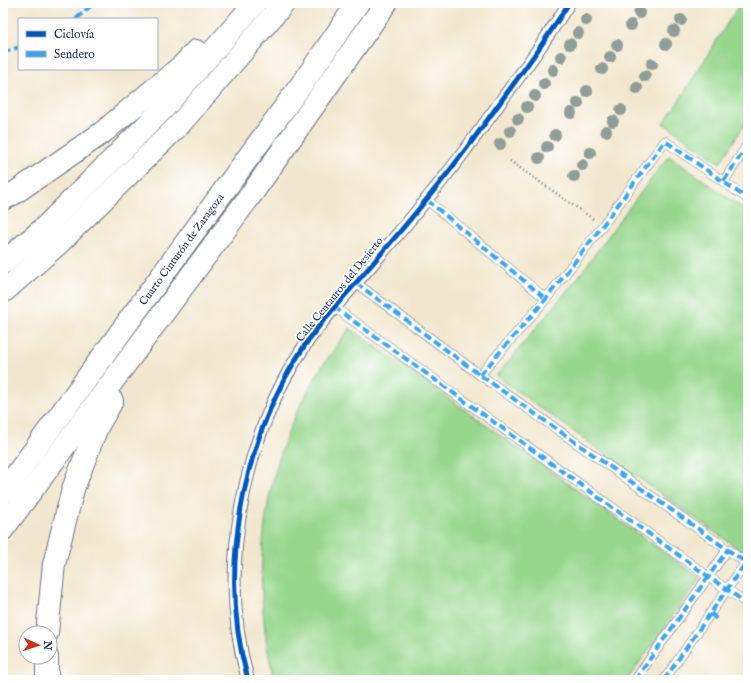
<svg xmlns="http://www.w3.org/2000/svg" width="751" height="683" font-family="'IM FELL English',serif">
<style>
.green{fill:#97d78d;stroke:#598376}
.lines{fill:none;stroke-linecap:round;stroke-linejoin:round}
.pedestrian-casing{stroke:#666f85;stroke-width:10}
.minor-casing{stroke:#666f85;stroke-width:14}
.motorway-casing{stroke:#666f85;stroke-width:24}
.path{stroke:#666f85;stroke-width:2.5;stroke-dasharray:1 3;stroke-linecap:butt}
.pedestrian{stroke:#fff;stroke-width:9}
.minor{stroke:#fff;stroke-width:12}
.motorway{stroke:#fff;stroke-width:22}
.quiet{stroke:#3da3ed;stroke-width:4;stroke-dasharray:8 4;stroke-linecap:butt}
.cycleway-casing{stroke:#fff;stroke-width:8}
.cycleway{stroke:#0057b8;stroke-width:5}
.tree{fill:#909d98}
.labels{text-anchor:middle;stroke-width:3.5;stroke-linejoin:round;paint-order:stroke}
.street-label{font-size:11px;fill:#1b2f5e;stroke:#fff}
</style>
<rect width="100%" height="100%" fill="#fff"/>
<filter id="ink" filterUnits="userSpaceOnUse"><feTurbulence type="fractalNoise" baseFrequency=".025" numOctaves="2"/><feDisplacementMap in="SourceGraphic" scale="8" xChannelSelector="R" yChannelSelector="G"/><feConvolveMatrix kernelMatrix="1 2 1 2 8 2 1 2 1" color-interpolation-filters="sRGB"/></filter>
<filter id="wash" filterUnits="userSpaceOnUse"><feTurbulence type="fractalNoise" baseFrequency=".012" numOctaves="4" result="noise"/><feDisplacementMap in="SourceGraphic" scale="16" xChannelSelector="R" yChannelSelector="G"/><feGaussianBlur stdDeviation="0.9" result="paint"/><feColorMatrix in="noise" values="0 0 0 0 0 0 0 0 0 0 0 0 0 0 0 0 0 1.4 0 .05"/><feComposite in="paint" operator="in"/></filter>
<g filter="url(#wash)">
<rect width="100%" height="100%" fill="#f2e7ce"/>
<path class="green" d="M740 3H748V119L720 163 663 123 677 104Z
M669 156 748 212V556L496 376 576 280 628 209Z
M350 328 700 578 627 680H274C250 580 260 473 312 383 323 364 336 345 350 328Z"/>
</g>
<g filter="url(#ink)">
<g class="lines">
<defs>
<path id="pedestrian" d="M724 181 748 144
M427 200 546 299
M356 283 480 375 748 564
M334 307 709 577 748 604
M480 375 546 299 603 225 665 141 748 199
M635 680 728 549
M664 680 746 562"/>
<path id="minor" d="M248 680C217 570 242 439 305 345 320 323 337 304 355 284 379 256 403 229 426 200 454 167 479 132 504 97 527 66 549 35 569 3"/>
<g id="motorway">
<path d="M3 199 13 194 102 133 183 65 196 51"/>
<path d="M3 263 44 228 163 109 255 3"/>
<path d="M3 292 58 244 180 124 284 3"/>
<path id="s1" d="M3 493 304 81 358 3"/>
<path d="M3 529 253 192 386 3"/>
<path d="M47 633 54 564 73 489 97 427 112 401"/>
<path d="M47 657V680"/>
</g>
</defs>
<use href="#pedestrian" class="pedestrian-casing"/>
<use href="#minor" class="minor-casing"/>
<use href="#motorway" class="motorway-casing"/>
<path class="path" d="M510 161 593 219"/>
<use href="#pedestrian" class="pedestrian"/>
<use href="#minor" class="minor"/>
<use href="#motorway" class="motorway"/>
<path class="quiet" d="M76 19 94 3
M3 53 19 47
M724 181 748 144
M427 200 546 299
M356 283 480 375 748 564
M334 307 709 577 748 604
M480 375 546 299 603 225 665 141 748 199
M711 613 716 619
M635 680 728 549
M664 680 746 562"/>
<defs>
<path id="cycleway" d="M248 680C217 570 242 439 305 345 320 323 337 304 355 284 379 256 403 229 426 200 454 167 479 132 504 97 527 66 549 35 569 3"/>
</defs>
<use href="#cycleway" class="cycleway-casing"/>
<use href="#cycleway" class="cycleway"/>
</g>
<g class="tree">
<circle cx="639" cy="13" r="6"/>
<circle cx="586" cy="20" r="6"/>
<circle cx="681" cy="20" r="6"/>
<circle cx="631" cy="25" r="6"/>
<circle cx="674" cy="31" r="6"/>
<circle cx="578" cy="33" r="6"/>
<circle cx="570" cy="44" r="6"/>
<circle cx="666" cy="44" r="6"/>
<circle cx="617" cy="45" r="6"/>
<circle cx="561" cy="57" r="6"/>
<circle cx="610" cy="57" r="6"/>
<circle cx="652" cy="64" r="6"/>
<circle cx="602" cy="69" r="6"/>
<circle cx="553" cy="70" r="6"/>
<circle cx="645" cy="76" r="6"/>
<circle cx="544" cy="84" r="6"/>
<circle cx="637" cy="88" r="6"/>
<circle cx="587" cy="91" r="6"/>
<circle cx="535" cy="96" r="6"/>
<circle cx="578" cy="103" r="6"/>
<circle cx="527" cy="107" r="6"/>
<circle cx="621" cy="110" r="6"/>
<circle cx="571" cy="113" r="6"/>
<circle cx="518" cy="119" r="6"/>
<circle cx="613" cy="121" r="6"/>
<circle cx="510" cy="131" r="6"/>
<circle cx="606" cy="131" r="6"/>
<circle cx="555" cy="135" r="6"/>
<circle cx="500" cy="144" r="6"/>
<circle cx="547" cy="147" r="6"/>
<circle cx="590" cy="153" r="6"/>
<circle cx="539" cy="158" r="6"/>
<circle cx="582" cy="165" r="6"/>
<circle cx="574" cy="176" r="6"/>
</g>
</g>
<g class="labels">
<g class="street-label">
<text dy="4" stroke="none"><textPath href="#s1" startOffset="302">Cuarto Cinturón de Zaragoza</textPath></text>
<text transform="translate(339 289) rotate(-51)" y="4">Calle Centauros del Desierto</text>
</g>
</g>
<rect width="751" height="683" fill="none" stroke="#fff" stroke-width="16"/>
<rect x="18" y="18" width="140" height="52" fill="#ffffff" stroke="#a4acbf"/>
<rect x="26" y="31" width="20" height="6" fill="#0057b8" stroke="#a4acbf"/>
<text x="54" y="38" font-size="12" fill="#1b2f5e">Ciclovía</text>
<rect x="26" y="51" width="20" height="6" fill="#3da3ed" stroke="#a4acbf"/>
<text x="54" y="58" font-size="12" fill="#1b2f5e">Sendero</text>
<g transform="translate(38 645) rotate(93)"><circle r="19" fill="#ffffff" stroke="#a4acbf"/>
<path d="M0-3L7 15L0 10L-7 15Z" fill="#c8321e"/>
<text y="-6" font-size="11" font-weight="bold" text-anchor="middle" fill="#1b2f5e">N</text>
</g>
</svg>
